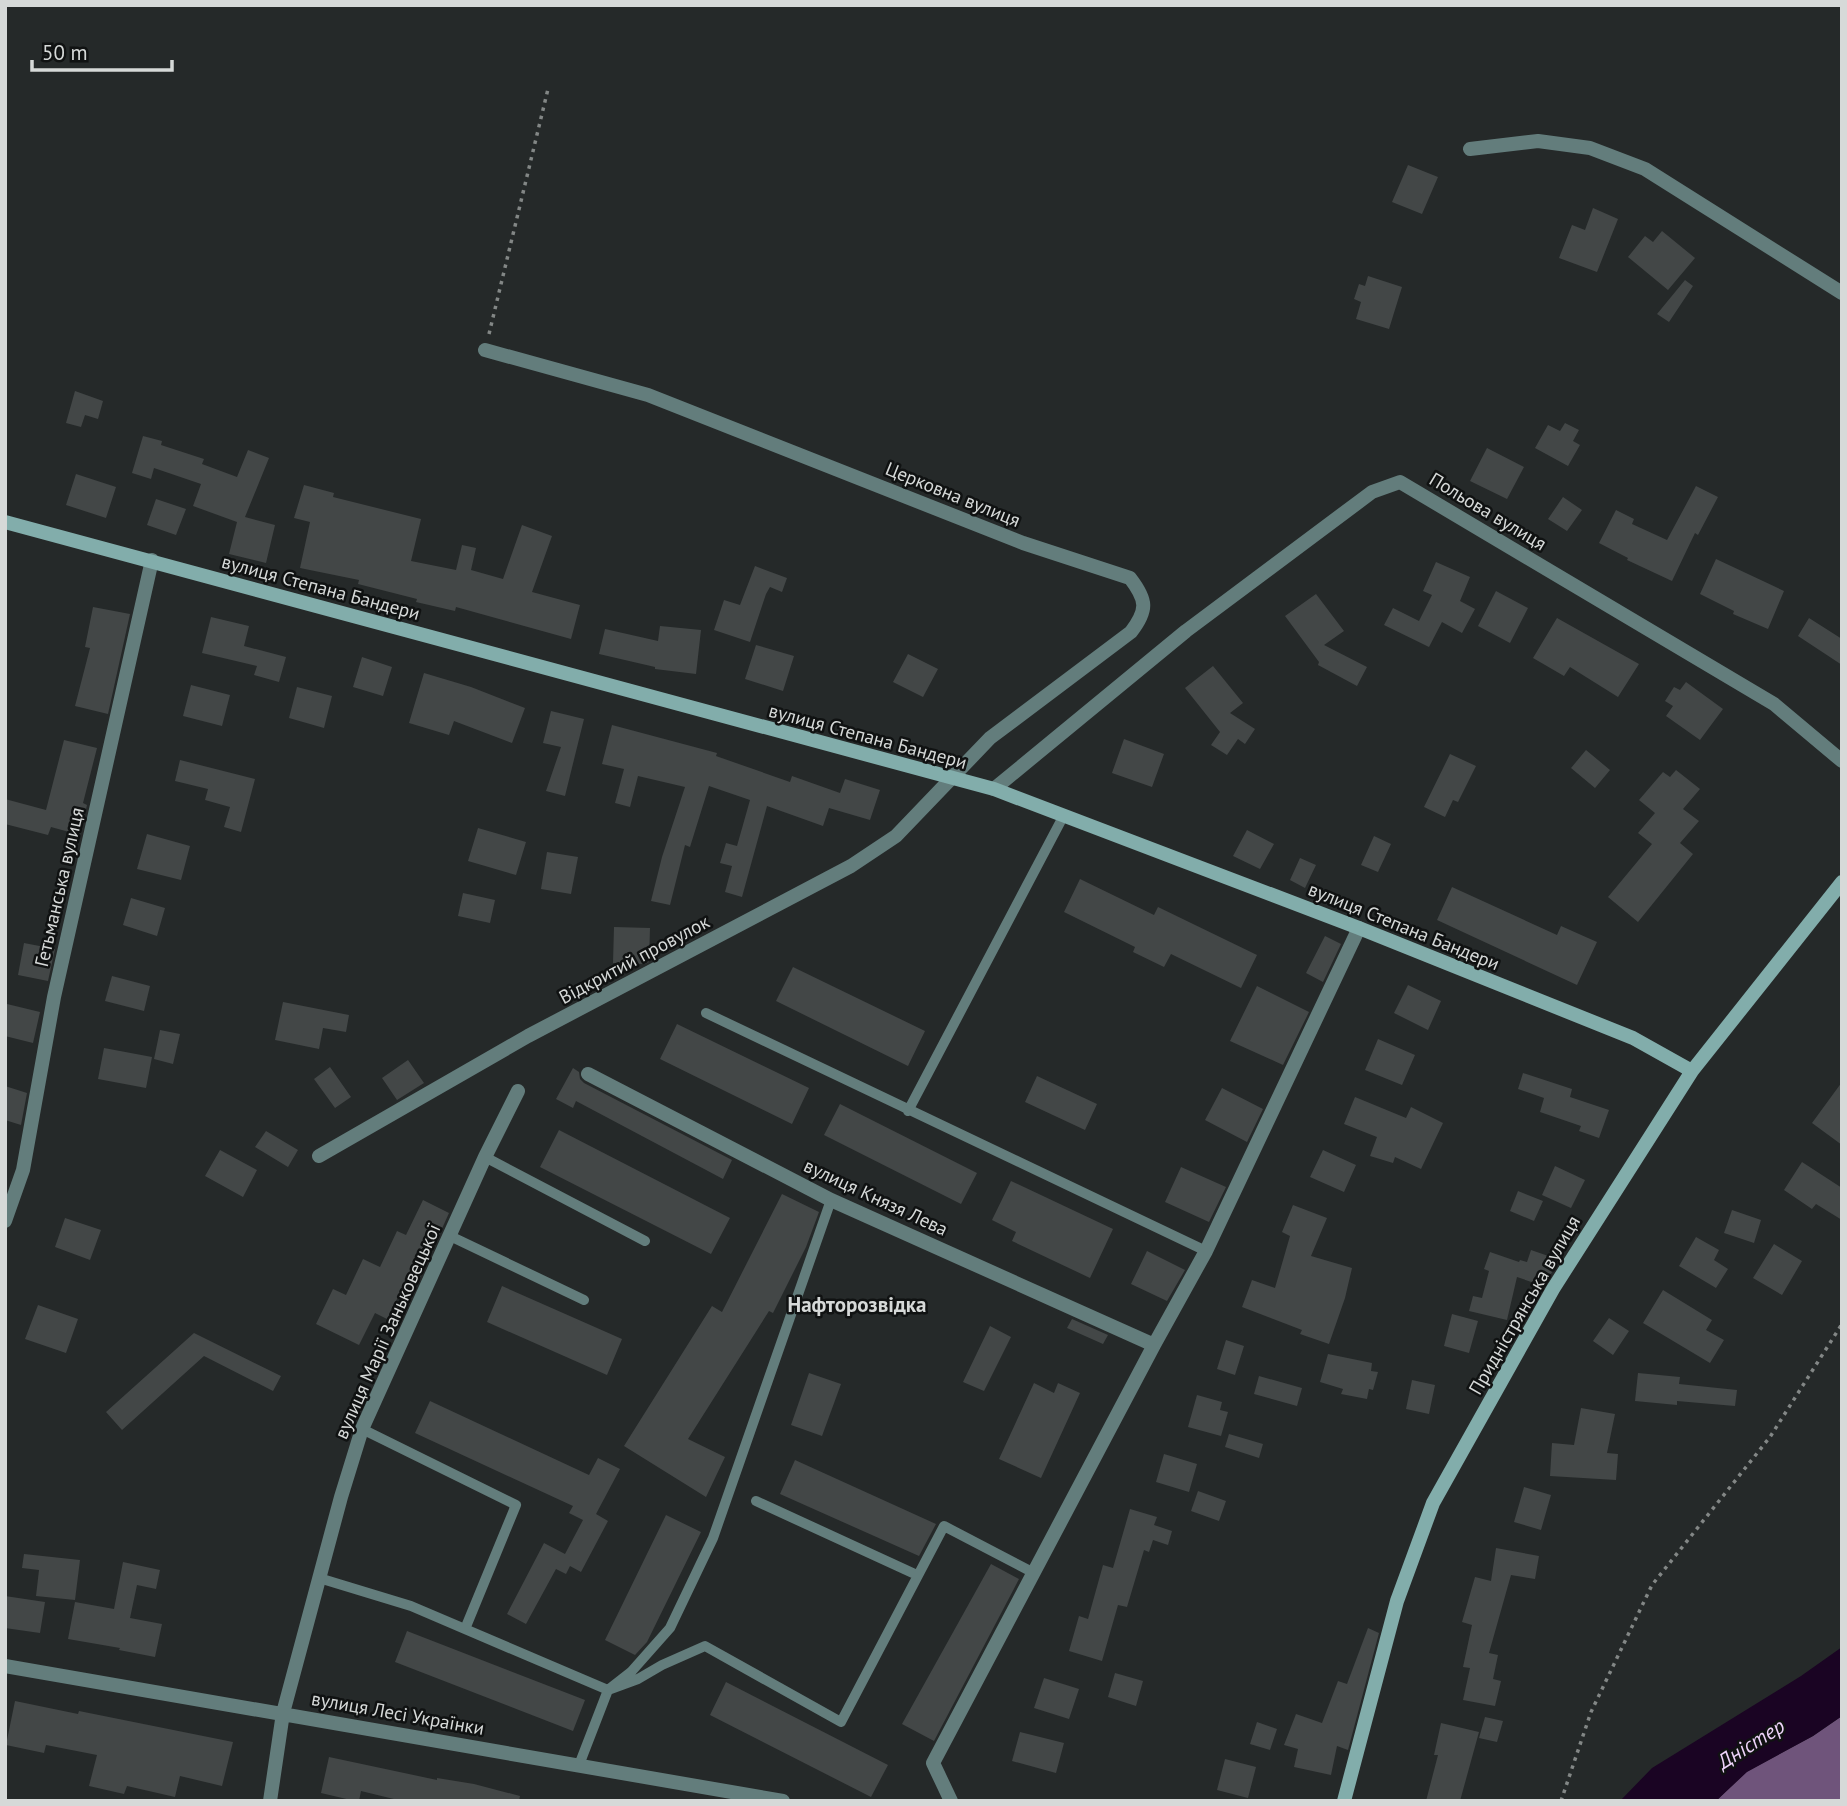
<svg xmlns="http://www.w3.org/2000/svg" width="1847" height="1806" font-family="'PT Sans',sans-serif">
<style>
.forest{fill:#6f547b}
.water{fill:#1a0423}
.building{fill:#434747}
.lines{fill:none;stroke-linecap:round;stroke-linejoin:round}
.path{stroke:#838786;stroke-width:3.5;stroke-dasharray:3.5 5;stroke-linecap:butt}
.lane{stroke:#637d7c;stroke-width:10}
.street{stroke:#637d7c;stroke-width:14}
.secondary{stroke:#82adab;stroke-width:14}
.labels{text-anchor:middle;stroke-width:5;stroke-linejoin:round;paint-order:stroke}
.street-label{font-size:19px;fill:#d6d9d8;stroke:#101212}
.neighbourhood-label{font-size:21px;font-weight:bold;fill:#d6d9d8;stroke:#101212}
.water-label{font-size:21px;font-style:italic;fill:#eed4fa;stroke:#101212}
</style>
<rect width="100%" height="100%" fill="#252929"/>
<path class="forest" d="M1842 1716V1801H1716L1746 1772 1813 1736Z"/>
<path class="water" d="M1842 1647V1716L1813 1736 1747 1772 1716 1801H1620L1652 1768 1801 1676Z"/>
<path class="building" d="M1408 165 1438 177 1422 214 1392 202Z
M1593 208 1618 219 1597 272 1559 258 1572 225 1585 230Z
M1662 231 1695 258 1668 290 1628 257 1645 236 1653 242Z
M1368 276 1402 287 1389 329 1356 319 1361 302 1354 299 1359 284 1365 286Z
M1685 280 1693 286 1669 322 1657 314Z
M75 391 103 401 98 419 85 415 81 427 66 423Z
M1565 423 1579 430 1573 441 1580 445 1568 466 1535 448 1548 425 1560 431Z
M143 436 162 441 161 445 204 459 202 464 237 477 248 450 269 458 245 517 275 525 266 563 229 554 237 522 193 506 201 484 154 468 151 479 132 473Z
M1487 448 1524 467 1507 499 1470 481Z
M76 474 116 487 106 518 66 505Z
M304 485 334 493 333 497 421 519 411 561 456 570 462 545 476 548 471 570 503 579 522 525 552 536 532 592 580 605 571 639 456 607 455 611 416 602 417 599 358 584 359 580 300 568 310 522 294 518Z
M1696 486 1718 497 1698 535 1695 533 1672 581 1627 560 1628 558 1599 543 1616 510 1634 519 1632 524 1667 540Z
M1563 497 1582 510 1567 531 1548 519Z
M156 499 186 509 176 535 147 525Z
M1716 559 1784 591 1768 629 1733 614 1734 611 1700 594Z
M1436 562 1470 577 1460 601 1475 609 1462 633 1442 622 1429 647 1384 625 1393 608 1419 621 1432 595 1423 591Z
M755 566 787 578 782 592 770 587 766 594 750 642 714 630 724 600 740 605Z
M1496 591 1528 608 1510 643 1478 626Z
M1316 594 1344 631 1324 645 1367 667 1357 686 1318 665 1319 662 1285 616Z
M93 607 130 614 108 714 75 706 90 648 85 647Z
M211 617 249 626 244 646 286 657 279 682 254 675 257 666 202 653Z
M1557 618 1639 664 1618 697 1570 667 1564 676 1533 658Z
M1809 618 1842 639V665L1798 636Z
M660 626 701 630 696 674 655 669V667L599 654 605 629 658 641Z
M756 645 794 656 783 691 745 679Z
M908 654 938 669 923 697 893 682Z
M362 657 392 667 383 696 353 687Z
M1213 666 1243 703 1230 713 1255 729 1245 744 1238 739 1227 755 1211 745 1220 732 1185 688Z
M424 673 471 687 525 708 512 743 454 721 449 735 409 723Z
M1686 682 1723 709 1700 740 1666 716 1673 706 1665 701 1674 687 1680 690Z
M191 685 230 695 222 726 183 716Z
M297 687 332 696 324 728 289 718Z
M551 711 584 719 565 796 546 791 561 747 543 743Z
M612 725 717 753 716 756 790 782 792 776 840 793 845 779 880 790 870 820 829 808 823 826 767 806 742 897 725 892 732 866 720 863 726 843 737 846 750 800 709 786 690 847 685 845 670 905 651 901 662 857 685 787 638 776 630 807 615 803 624 769 602 764Z
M1124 739 1164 754 1152 787 1112 773Z
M64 740 97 748 83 803 87 805 80 835 51 827 48 835 5 824V799L46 810Z
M1586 750 1610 770 1595 788 1571 768Z
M1450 754 1476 766 1458 802 1453 800 1445 817 1424 807Z
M180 760 255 779 241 832 224 827 230 807 205 800 208 789 175 781Z
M1676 770 1700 789 1683 809 1699 821 1680 843 1693 854 1638 922 1608 897 1652 844 1638 833 1655 813 1639 800 1663 772 1670 777Z
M478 828 526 842 516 875 468 861Z
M1247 830 1274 844 1260 869 1233 856Z
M147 834 190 846 181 880 137 869Z
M1374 836 1391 844 1378 872 1361 865Z
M547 852 578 857 571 894 541 889Z
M1300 858 1316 865 1305 888 1290 880Z
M1080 879 1154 915 1158 907 1257 955 1241 988 1171 954 1164 967 1133 952 1135 947 1064 912Z
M1452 887 1557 935 1561 926 1597 942 1577 985 1437 920Z
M463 893 495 900 490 923 458 916Z
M131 898 165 908 157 936 123 925Z
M614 927 650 928 649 962 645 964 613 963Z
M1325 936 1341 944 1323 982 1306 973Z
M24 943 55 949 48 981 18 975Z
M793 967 925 1031 908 1066 776 1001Z
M112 976 150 986 144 1011 105 1001Z
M1408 985 1441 1001 1428 1030 1394 1013Z
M1257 986 1309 1012 1283 1065 1230 1041Z
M283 1002 349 1015 346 1032 323 1028 319 1049 275 1040Z
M7 1004 40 1012 33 1043 5 1036Z
M677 1024 809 1088 792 1124 660 1059Z
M160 1030 180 1034 173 1064 154 1059Z
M1378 1039 1415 1055 1402 1085 1365 1070Z
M104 1048 152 1057 146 1088 98 1079Z
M408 1060 424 1083 397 1100 382 1078Z
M330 1067 351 1097 335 1108 314 1079Z
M573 1068 579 1072 580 1079 584 1083 732 1160 723 1179 576 1101 573 1108 556 1099Z
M1523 1073 1572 1089 1570 1097 1609 1110 1599 1138 1579 1131 1581 1126 1540 1112 1544 1098 1518 1089Z
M1037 1076 1097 1104 1085 1130 1025 1102Z
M1842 1082V1145L1812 1123Z
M5 1086 27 1093 21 1125 5 1120Z
M1222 1088 1263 1109 1247 1142 1205 1120Z
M1355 1097 1406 1118 1411 1107 1443 1123 1421 1169 1395 1157 1393 1163 1370 1156 1377 1137 1344 1124Z
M840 1104 977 1173 961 1204 824 1135Z
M559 1130 730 1218 711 1254 540 1167Z
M266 1131 298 1150 288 1167 255 1147Z
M220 1150 257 1170 243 1197 205 1176Z
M1323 1150 1356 1165 1344 1192 1310 1177Z
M1802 1162 1842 1188V1220L1816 1204 1812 1209 1784 1190Z
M1555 1166 1585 1180 1571 1208 1542 1195Z
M1181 1167 1226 1187 1209 1222 1165 1202Z
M1011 1181 1113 1229 1090 1278 1012 1241 1016 1232 992 1220Z
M1518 1191 1543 1201 1534 1221 1510 1211Z
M782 1194 819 1212 806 1247 773 1313 769 1311 688 1439 725 1457 706 1497 624 1446 712 1306 722 1312Z
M423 1200 449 1213 417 1284 407 1279 387 1319 375 1313 359 1345 316 1324 333 1289 346 1295 363 1259 380 1267 397 1231 406 1235Z
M1293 1205 1327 1218 1311 1256 1352 1268 1345 1298 1329 1344 1300 1334 1302 1330 1242 1307 1252 1280 1275 1288 1290 1236 1282 1232Z
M1732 1210 1761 1220 1754 1243 1724 1233Z
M65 1218 101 1230 90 1260 55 1247Z
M1696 1237 1719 1250 1714 1260 1728 1269 1716 1288 1679 1266Z
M1774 1244 1802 1261 1782 1295 1753 1278Z
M1531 1250 1560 1260 1543 1286 1517 1277 1507 1320 1469 1311 1473 1296 1482 1298 1489 1271 1484 1269 1490 1252 1519 1262 1520 1260 1527 1262Z
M1147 1251 1185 1270 1167 1301 1131 1284Z
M502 1286 622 1339 607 1375 487 1322Z
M1663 1290 1712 1320 1706 1330 1724 1340 1710 1363 1643 1323Z
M38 1305 78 1319 66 1353 25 1339Z
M1452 1314 1478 1321 1469 1353 1444 1346Z
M1609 1318 1629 1331 1613 1355 1593 1341Z
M1072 1319 1108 1335 1103 1344 1067 1328Z
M990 1326 1011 1337 984 1391 963 1382Z
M194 1333 281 1376 273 1391 204 1356 122 1430 106 1412Z
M1226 1340 1244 1346 1235 1375 1217 1369Z
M1328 1354 1372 1363 1371 1371 1378 1372 1373 1390 1369 1389 1367 1399 1341 1394 1343 1389 1320 1382Z
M809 1373 841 1384 822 1436 791 1425Z
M1638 1373 1680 1377 1679 1384 1737 1390 1735 1406 1677 1401V1405L1635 1401Z
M1259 1376 1302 1388 1297 1406 1254 1394Z
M1412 1380 1435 1385 1429 1414 1406 1409Z
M1034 1383 1054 1393 1058 1383 1080 1393 1041 1478 999 1459Z
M1197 1395 1222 1402 1220 1410 1228 1412 1221 1436 1188 1427Z
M430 1401 589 1475 598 1458 620 1469 596 1514 608 1521 581 1572 570 1566 566 1574 556 1569 526 1624 507 1614 544 1543 565 1554 583 1520 569 1513 573 1506 415 1433Z
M1581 1408 1615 1414 1607 1453 1618 1454 1616 1480 1550 1476 1552 1443 1574 1445Z
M1229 1434 1263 1444 1259 1458 1225 1447Z
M1164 1454 1197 1464 1189 1492 1156 1482Z
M795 1460 936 1524 919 1556 780 1494Z
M1524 1487 1551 1495 1541 1530 1514 1522Z
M1198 1491 1226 1501 1219 1521 1191 1511Z
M1130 1509 1157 1517 1154 1525 1172 1531 1168 1545 1153 1540 1149 1552 1144 1550 1127 1607 1118 1605 1102 1661 1069 1651 1079 1616 1088 1619 1103 1565 1113 1568Z
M666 1515 701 1532 647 1642 635 1655 605 1640Z
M1496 1548 1539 1556 1535 1579 1511 1575 1489 1653 1498 1655 1493 1679 1501 1681 1495 1706 1463 1700 1470 1668 1463 1667 1472 1625 1462 1622 1475 1577 1491 1581Z
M24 1554 80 1560 75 1600 36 1596 39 1570 22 1568Z
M123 1562 160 1570 156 1589 137 1585 130 1618 162 1624 155 1657 119 1650 120 1648 68 1639 75 1602 114 1609Z
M991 1564 1019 1579 934 1741 902 1724Z
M5 1596 45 1602 40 1633 5 1628Z
M1368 1628 1379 1633 1348 1750 1337 1746 1331 1775 1294 1767 1298 1749 1284 1745 1296 1714 1322 1723 1338 1681 1347 1684Z
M407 1631 585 1700 573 1731 395 1662Z
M1115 1673 1143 1681 1136 1706 1108 1697Z
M1044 1678 1079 1689 1069 1719 1034 1708Z
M726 1682 888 1765 871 1797 710 1715Z
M15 1701 78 1714 79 1711 233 1742 222 1786 180 1776 175 1797 127 1786 124 1794 89 1786 97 1755 46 1745 44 1753 6 1745Z
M1485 1717 1503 1721 1497 1742 1479 1738Z
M1257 1722 1277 1729 1270 1750 1250 1744Z
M1441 1723 1479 1732 1460 1801H1426L1438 1755H1434Z
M1020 1732 1064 1743 1056 1773 1012 1761Z
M329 1757 437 1780V1778L474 1784 520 1796 519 1801H402L361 1791 359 1801H355L321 1793Z
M1225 1759 1256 1767 1248 1798 1217 1790Z"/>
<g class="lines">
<path class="path" d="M489 334 548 89
M1561 1801 1591 1712 1652 1585 1770 1437 1842 1324"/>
<path class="lane" d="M706 1013 1206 1251
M908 1111 1064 815
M485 1157 645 1241
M450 1236 584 1300
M362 1429 516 1505 465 1629
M756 1501 917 1575
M319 1578 411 1606 608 1690 638 1679 662 1665 705 1646 841 1722 944 1526 1034 1573
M579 1765 608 1690 631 1672 670 1628 713 1538 831 1200"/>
<path class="street" d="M1470 149 1538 141 1590 148 1645 169 1842 293
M994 789 1186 631 1372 492 1400 482 1774 704 1842 761
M588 1074 831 1200 1154 1345
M319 1156 528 1036 851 866 896 836 990 738 1131 632C1148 610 1147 600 1130 578L1023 543 648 395 485 350
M5 1221 23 1170 54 997 152 560
M5 1666 783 1801
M270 1801 283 1713 341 1497 362 1429 485 1157 518 1091
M951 1801 933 1763 1154 1345 1206 1251 1359 928"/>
<path class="secondary" d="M5 522 994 789 1359 928 1633 1038 1692 1071
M1344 1801 1397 1601 1433 1503 1553 1289 1692 1071 1842 882"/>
</g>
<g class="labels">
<g class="street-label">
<text transform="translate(953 494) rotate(22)" y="7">Церковна вулиця</text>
<text transform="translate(1488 511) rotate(31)" y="7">Польова вулиця</text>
<text transform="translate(321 587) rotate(15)" y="7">вулиця Степана Бандери</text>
<text transform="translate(868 736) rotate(15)" y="7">вулиця Степана Бандери</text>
<text transform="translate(59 887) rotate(-77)" y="7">Гетьманська вулиця</text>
<text transform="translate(1404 926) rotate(22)" y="7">вулиця Степана Бандери</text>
<text transform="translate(634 959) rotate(-28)" y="7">Відкритий провулок</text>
<text transform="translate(876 1197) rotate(25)" y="7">вулиця Князя Лева</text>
<text transform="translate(1524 1305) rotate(-60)" y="7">Придністрянська вулиця</text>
<text transform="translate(387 1331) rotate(-66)" y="7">вулиця Марії Заньковецької</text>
<text transform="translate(398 1713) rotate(10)" y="7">вулиця Лесі Українки</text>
</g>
<g class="neighbourhood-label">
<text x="857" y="1312">Нафторозвідка</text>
</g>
<g class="water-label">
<text transform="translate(1751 1744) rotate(-32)" y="7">Дністер</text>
</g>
</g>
<rect width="1847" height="1806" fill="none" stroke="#d6d9d8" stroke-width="14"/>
<path d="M32 60v10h140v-10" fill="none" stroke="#d6d9d8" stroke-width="3.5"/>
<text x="42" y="60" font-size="21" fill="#d6d9d8" stroke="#101212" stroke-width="5" paint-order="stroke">50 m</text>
</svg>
